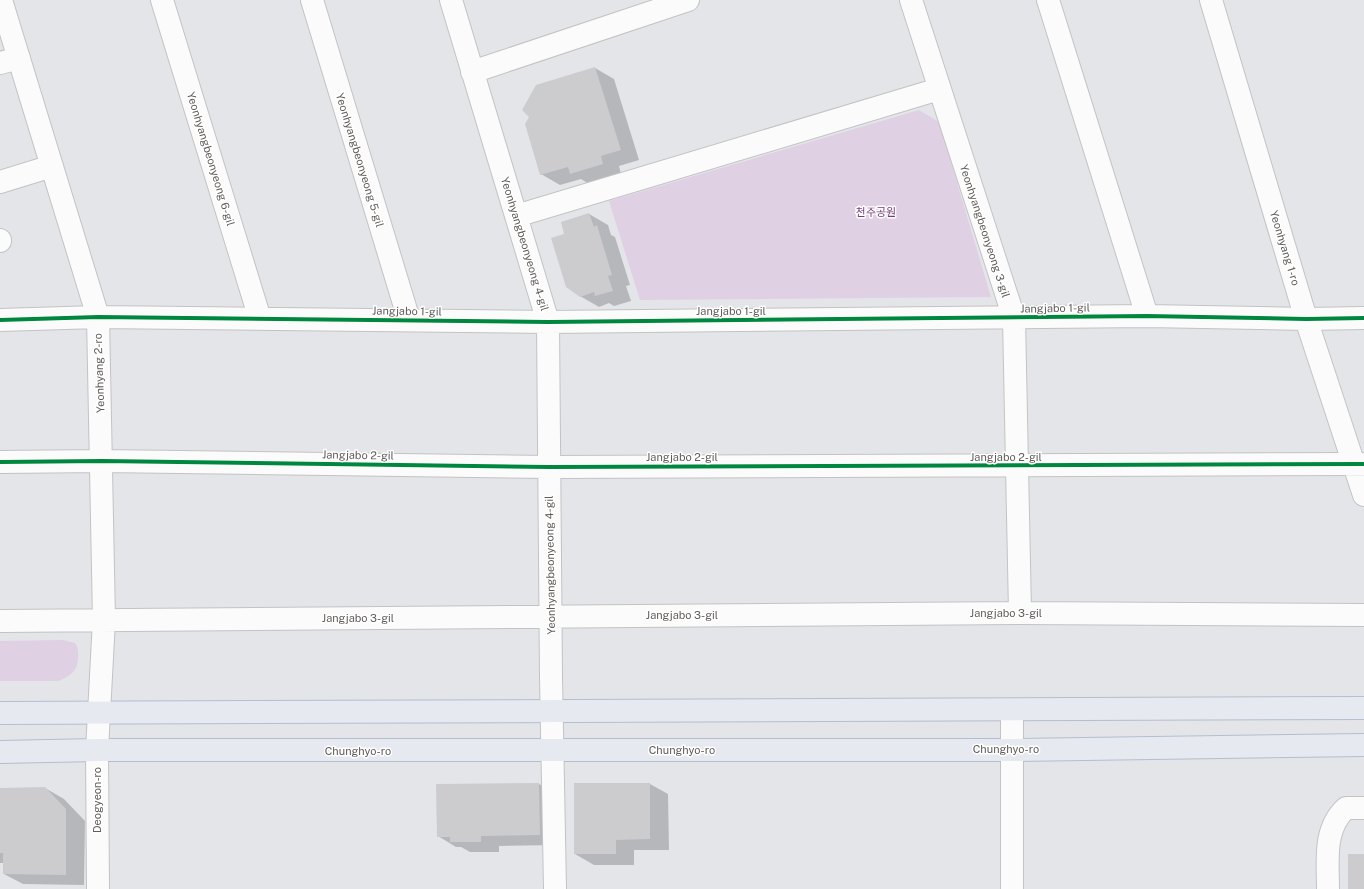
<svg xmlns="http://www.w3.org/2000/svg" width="1364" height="889" font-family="'Public Sans','Noto Sans KR',sans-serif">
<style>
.green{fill:#dfd0e4}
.shadow{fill:#0003}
.building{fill:#cccccf}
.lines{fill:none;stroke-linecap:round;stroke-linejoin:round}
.minor-casing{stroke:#c3c3c3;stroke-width:24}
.major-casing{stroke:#b4bece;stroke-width:24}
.minor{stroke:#fbfbfc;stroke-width:22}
.major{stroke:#e6e9f0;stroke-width:22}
.cycleway-casing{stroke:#fff;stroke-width:6}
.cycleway{stroke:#00873e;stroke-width:4}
.labels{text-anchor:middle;stroke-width:3;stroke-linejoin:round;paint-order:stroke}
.street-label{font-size:11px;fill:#605c59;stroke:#fff}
.park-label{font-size:11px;fill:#783c7c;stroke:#fff}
</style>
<rect width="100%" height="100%" fill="#e3e5e9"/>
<path class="green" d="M919 110 939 122 991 297 640 300 609 201Z
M63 640 75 643C78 647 78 650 78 655 79 670 71 676 58 681H0V641Z"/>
<path class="shadow" d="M595 68 614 79 639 160 619 166 621 174 589 184 581 179 560 185 541 174Z
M589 214 608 225 611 235 615 237 630 285 626 286 631 301 614 306 609 303 599 307 580 296 566 235Z
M539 784 557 794 558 845 499 846V852H470L461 847H456L438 836Z
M650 784 668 794 669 850H634V865H594L575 854Z
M45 788 64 799 85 821 84 885 23 884 4 874V863H0V789Z"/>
<path class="building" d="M595 67 621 150 601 156 603 164 570 174 568 167 540 175 525 124 529 117 522 110 536 85Z
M589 213 594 227 597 225 612 275 608 276 613 291 595 296 594 292 580 297 566 287 551 238 564 234 561 222Z
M539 783 540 835 481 836V842H450V837H437L436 784Z
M574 783H650V839L616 840V854H574Z
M45 787 66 809V875L3 874V853H0V788Z
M1348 854H1364V889H1348Z"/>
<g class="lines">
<defs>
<path id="minor" d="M1 0 98 317 104 620 97 750 98 889
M162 0 260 319
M312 0 409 320
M451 0 548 322 551 677 555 889
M911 0 1014 318 1020 613
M1048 0 1147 316
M1211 0 1306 319 1364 495
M0 63 19 58
M472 72 688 0
M0 182 52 166
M516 216 939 89
M0 240V241
M0 320 98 317 548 322 1147 316 1306 319 1364 318
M0 462 102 461 549 467 1364 464
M0 621 1020 613 1364 615
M1012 710V889
M1328 889C1328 861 1323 829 1346 808H1364"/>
<path id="major" d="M0 713 1364 708
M0 752 97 750H1012L1364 745"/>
</defs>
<use href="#minor" class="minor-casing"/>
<use href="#major" class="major-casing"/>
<use href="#minor" class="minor"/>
<use href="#major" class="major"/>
<defs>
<path id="cycleway" d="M0 320 98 317 548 322 1147 316 1306 319 1364 318
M0 462 102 461 549 467 1364 464"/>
</defs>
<use href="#cycleway" class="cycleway-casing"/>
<use href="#cycleway" class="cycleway"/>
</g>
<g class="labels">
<g class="street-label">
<text transform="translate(211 159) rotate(73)" y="4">Yeonhyangbeonyeong 6-gil</text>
<text transform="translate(360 160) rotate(73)" y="4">Yeonhyangbeonyeong 5-gil</text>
<text transform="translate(985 231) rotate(72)" y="4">Yeonhyangbeonyeong 3-gil</text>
<text transform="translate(525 244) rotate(73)" y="4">Yeonhyangbeonyeong 4-gil</text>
<text transform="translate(1285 248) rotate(73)" y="4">Yeonhyang 1-ro</text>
<text transform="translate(1055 308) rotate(-1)" y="4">Jangjabo 1-gil</text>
<text transform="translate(407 311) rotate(1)" y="4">Jangjabo 1-gil</text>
<text x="731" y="315">Jangjabo 1-gil</text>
<text transform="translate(99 373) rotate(-92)" y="4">Yeonhyang 2-ro</text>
<text transform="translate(358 455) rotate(1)" y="4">Jangjabo 2-gil</text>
<text x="682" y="461">Jangjabo 2-gil</text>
<text x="1006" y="461">Jangjabo 2-gil</text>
<text transform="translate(550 565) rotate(-91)" y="4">Yeonhyangbeonyeong 4-gil</text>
<text x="1006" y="617">Jangjabo 3-gil</text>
<text x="682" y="619">Jangjabo 3-gil</text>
<text x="358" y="622">Jangjabo 3-gil</text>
<text x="1006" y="753">Chunghyo-ro</text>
<text x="682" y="754">Chunghyo-ro</text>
<text x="358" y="755">Chunghyo-ro</text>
<text transform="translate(97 800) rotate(-90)" y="4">Deogyeon-ro</text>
</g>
<g class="park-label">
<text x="876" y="216">천주공원</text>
</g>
</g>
</svg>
